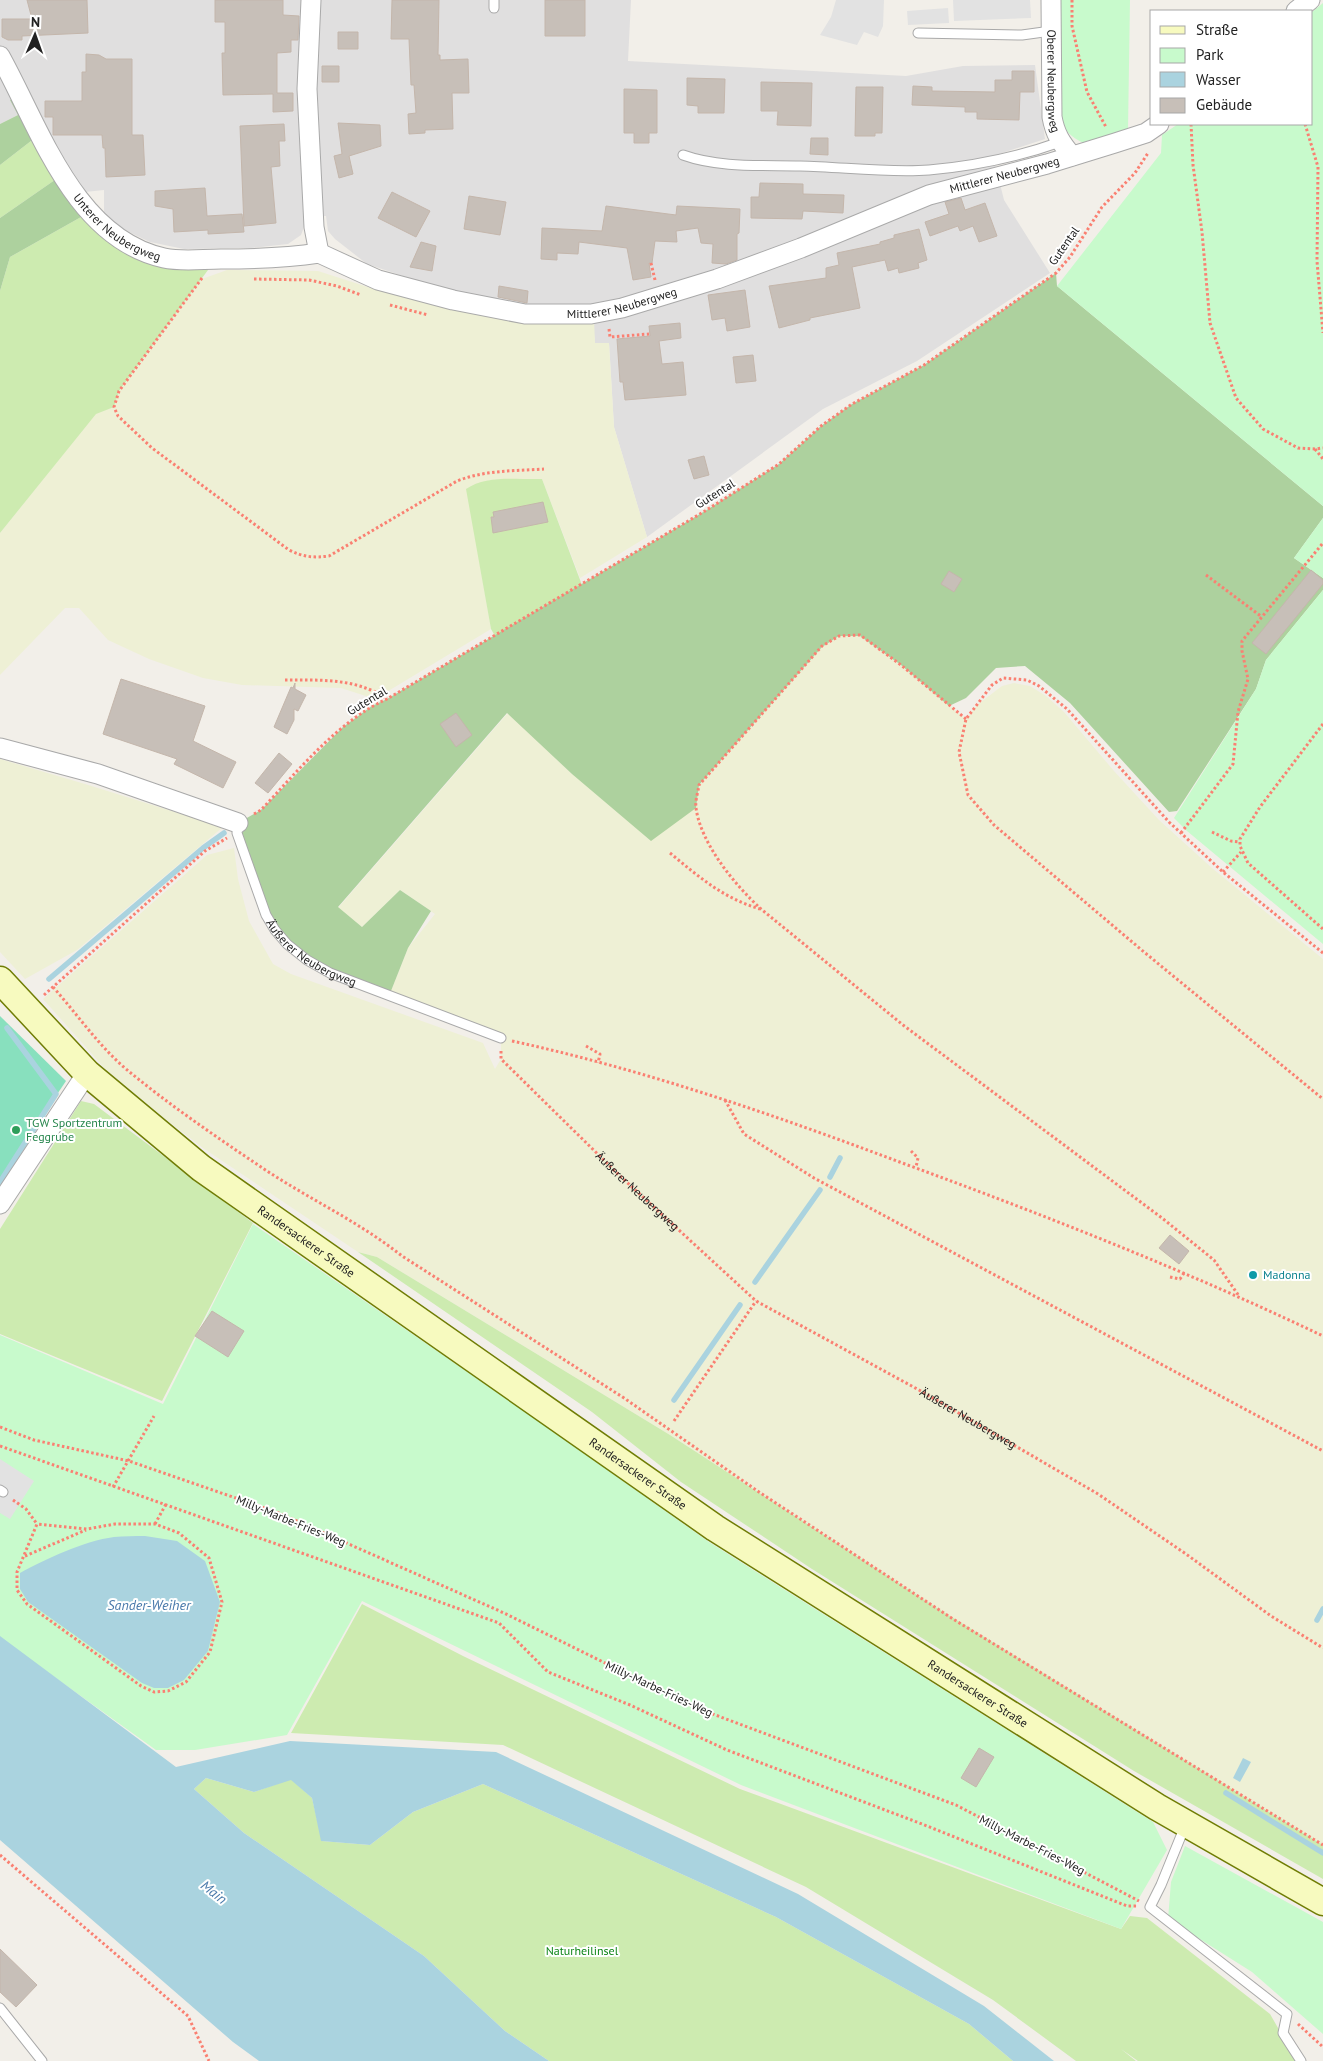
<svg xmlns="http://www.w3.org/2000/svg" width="1323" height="2061" font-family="'PT Sans',sans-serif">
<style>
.residential{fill:#e0dfdf}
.farmland{fill:#eef0d5}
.grass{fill:#cdebb0}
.forest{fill:#add19e}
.park{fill:#c8facc}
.pitch{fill:#88e0be}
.parking{fill:#e2e2e2}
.water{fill:#aad3df}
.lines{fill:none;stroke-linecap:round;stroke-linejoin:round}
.stream{stroke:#aad3df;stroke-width:5.5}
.building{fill:#c7bfb8;stroke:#c4b6ab}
.service-casing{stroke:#a9a9a9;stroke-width:11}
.minor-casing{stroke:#a9a9a9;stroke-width:21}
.secondary-casing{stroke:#707d05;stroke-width:29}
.path{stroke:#fa8072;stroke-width:3;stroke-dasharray:2.5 2.5;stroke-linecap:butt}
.service{stroke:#fff;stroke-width:9}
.minor{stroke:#fff;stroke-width:19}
.secondary{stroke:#f7fabf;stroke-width:26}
.leisure-dot{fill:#2e9e5b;stroke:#fff;stroke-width:2}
.culture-dot{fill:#0f9aa8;stroke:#fff;stroke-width:2}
.labels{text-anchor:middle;stroke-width:4;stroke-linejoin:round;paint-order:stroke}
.street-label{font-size:12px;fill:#222;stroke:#fff}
.leisure-label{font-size:12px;fill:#27864d;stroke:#fff;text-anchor:start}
.culture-label{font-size:12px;fill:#0d838f;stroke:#fff;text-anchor:start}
.park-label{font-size:12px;fill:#0c8416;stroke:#fff}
.water-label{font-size:14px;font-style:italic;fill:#4a7aab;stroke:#fff}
</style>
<rect width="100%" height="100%" fill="#f2efe9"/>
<path class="residential" d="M0 0H631L628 61 906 76 963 66 1035 65 1045 139 993 156 1004 200 1050 273 917 361 823 409 647 537 614 427 609 343 595 344 591 304 540 308 454 293 367 264 335 239 328 231 326 216H304L305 224 301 235 288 244 251 248 184 249 150 242 133 234 117 225 104 214V190L85 192 69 172 29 91 20 95 18 115 0 124Z"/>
<path class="farmland" d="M227 270 318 271 377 290 450 308 594 319 595 343H609L614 427 647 537 580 578 542 479 490 480 467 489 491 629 375 699 341 688 242 685 203 678 149 659 108 640 79 608H65L0 675V533L96 413 114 407 119 391 202 279Z
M860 635 901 665 966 719 977 705 1002 686 1014 683 1030 686 1046 696 1064 712 1114 771 1159 820 1212 868 1323 959V1845L937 1608 670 1435 377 1257 358 1252 203 1148 160 1115 108 1072 43 999 207 855 234 848 238 879 249 921 273 964 291 974 483 1043 495 1069 501 1059V1038L389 996 408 948 435 914 400 890 362 927 338 908 508 713 572 774 696 808 699 785 822 646 839 636Z
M0 759 85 784 223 827 77 950 25 979 0 952Z"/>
<path class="grass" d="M40 134 62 175 0 218V165Z
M90 212 127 244 208 259V270L119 391 114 407 96 414 0 533V291L10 257Z
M542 479 582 585 495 636 491 629 466 489C487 474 518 480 542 479Z
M81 1101 94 1104 253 1223 162 1401 0 1334V1229Z
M358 1252 377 1257 670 1435 937 1608 1323 1845V1879L1134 1771 812 1569 681 1482 592 1412Z
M362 1604 463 1656 740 1789 1121 1929 1130 1916 1147 1918 1270 2014 1297 2061H1138L1121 2049 1136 2061H1076L993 2000 806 1887 503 1745 291 1733Z
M206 1778 254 1792 291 1779 312 1798 322 1841 370 1845 413 1812 483 1784 776 1917 969 2024 1013 2061H549L505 2031 424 1956 244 1833 194 1789Z"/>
<path class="forest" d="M20 95 40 134 0 165V124L18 115 10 100Z
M62 175 90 212 10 257 0 291V218Z
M1056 273 1057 286 1323 506V518L1294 558 1323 578V590L1266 660 1256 689 1177 811 1169 812 1070 703 1025 666 996 668 966 698 949 706 901 665 860 636H839L822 647 699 785 696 808 651 841 572 774 507 713 338 907 362 927 400 890 431 911 408 948 389 996 307 960 266 915 238 823 261 810 343 727 372 706 387 699 705 511 779 464 821 426 852 404 924 365Z"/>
<path class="park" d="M1060 0H1130L1128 130 1084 143C1076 140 1067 133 1063 126 1054 104 1060 27 1060 0Z
M1323 3V506L1057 286 1161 153 1162 135 1178 124H1312V12Z
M1323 518V578L1294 558Z
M1323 590V944L1187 831 1174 818 1256 689 1266 660Z
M253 1224 531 1416 709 1542 1153 1822 1167 1850 1121 1929 741 1785 362 1601 287 1735 195 1750H156L0 1638V1335L163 1404Z
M1185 1846 1323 1922V2034L1252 1972 1168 1919 1171 1882Z"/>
<path class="pitch" d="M0 1016 66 1081 0 1179Z"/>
<path class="parking" d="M836 0H884L883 26 878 37 864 32 857 45 820 35 831 17Z
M953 0H1030L1031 18 954 21Z
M948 8 949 23 908 25 907 11Z
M0 1459 34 1481 10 1519 0 1513Z"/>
<path class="water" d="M145 1536 177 1541 205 1561 220 1602 208 1651 184 1680 168 1688H154L142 1683 28 1602 20 1589V1573C46 1559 84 1541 114 1537 124 1536 135 1536 145 1536Z
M0 1636 176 1767 290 1741 496 1752 798 1894 984 2006 1054 2061H1013L969 2024 776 1917 483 1784 413 1812 370 1845 321 1841 312 1798 291 1780 254 1792 206 1778 194 1789 244 1833 424 1956 505 2031 549 2061H259L233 2042 0 1840Z
M1243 1758 1251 1762 1240 1782 1233 1778Z"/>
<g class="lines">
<path class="stream" d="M49 979 203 848 224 833
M830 1177 840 1158
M0 1182 56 1094 7 1028
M755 1282 820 1190
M674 1400 740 1305
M1317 1620 1323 1609
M1226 1793 1323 1853"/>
</g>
<path class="building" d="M27 0H87L88 33 22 36V40H8L2 37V19H32Z
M215 0H283V15L299 16 298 40H291V52L277 53V93H293V111L273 112V94L223 95 222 53H225V22H215Z
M392 0H439L438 55H440V60L468 59 469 93H452L453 129 425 130V133L409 134 408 114 416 113 414 85H411L409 39H391Z
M545 0H585V36H545Z
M338 32H358V49H338Z
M86 54 99 55 106 59H132V135H143L145 175 106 177 105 148H103L102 135H53V117H45V101H82V72H86Z
M322 66H339V82H322Z
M1012 71H1034V92H1020L1019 120 977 119V112H965V107L912 105 913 86 932 87V91L995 92V80H1012Z
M687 78 725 79 724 113H698V106L687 105Z
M761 82 812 83 811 126 777 125 778 111H761Z
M856 87H883L882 133H875V136H855Z
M624 89 657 90V133H649V143H634V133H624Z
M338 123 380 125 381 146 349 156 353 174 339 178 334 156 342 154Z
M284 124 285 141H279L280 166 271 167 276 223 244 226 240 126Z
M811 138H828V155L810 154Z
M760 183 803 184V194L844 195 843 213 803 211 802 219 751 218V197H759Z
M205 188 207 216 242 214 244 232 208 234V230L174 232 173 209 155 206V191Z
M392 192 430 211 416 237 378 218Z
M469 196 506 202 500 235 464 229Z
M961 198 965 210 985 203 997 236 979 242 973 226 960 231 958 226 930 236 925 222 949 214 945 202Z
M606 206 676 215 677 206 740 209 739 233 737 234V260L726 264 712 263 713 244 701 243 698 228 676 231 677 242 655 241 652 263H649L651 277 633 280 627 248 579 242 578 254 557 253V260L541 259 542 228 602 231Z
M919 229 927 260 918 263 919 268 899 273 898 268 888 271 885 260 852 267 860 308 810 318V320L779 328 769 286 826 278V268L839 265 837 253 880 244V242L894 238V235Z
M421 242 436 246 432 271 410 267Z
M499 286 528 291 527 303 498 297Z
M745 290 750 327 727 331 725 318 712 320 708 295Z
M680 323 681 338 659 341 662 364 683 362 686 395 625 400 623 382H620L617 339 650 336 649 326Z
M753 355 756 381 736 383 733 357Z
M704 456 709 475 694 479 688 460Z
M543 502 548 522 493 533 491 517H494L493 512Z
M1311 570 1323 580V584L1266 654 1252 643Z
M949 571 962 579 954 592 941 584Z
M121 679 205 706 193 741 236 762 223 788 174 764 177 759 103 734Z
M295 683V689L306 695 298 711 294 709V720L287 734 274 727 291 687 293 688Z
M456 713 472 735 456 747 440 724Z
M279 753 292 764 268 793 255 783Z
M1170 1235 1189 1251 1179 1264 1159 1248Z
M212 1311 244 1331 228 1357 195 1336Z
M979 1748 994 1757 976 1787 961 1778Z
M0 1949 37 1985 16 2007 0 1992Z"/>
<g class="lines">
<defs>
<g id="service">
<path d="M494 8V0"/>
<path d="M918 33 1022 35 1051 31"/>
<path d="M683 155C719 168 762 165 800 166 843 167 887 173 929 170 974 166 1018 157 1060 142"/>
<path id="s2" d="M238 823 237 833 266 915 275 930 287 944 307 960 330 973 501 1038"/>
<path d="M0 1490 3 1492"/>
<path d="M1185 1826 1161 1885 1150 1907 1287 2014 1283 2033 1301 2061"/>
<path d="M0 2008 42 2061"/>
</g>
<g id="minor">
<path d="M311 0 307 89 314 227 319 253"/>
<path id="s3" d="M1051 0 1052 117C1055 134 1061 143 1072 156"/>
<path d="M1296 11 1310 0"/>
<path id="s4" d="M0 56C40 128 74 238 164 258 182 262 202 259 221 259 254 259 286 258 319 253"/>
<path id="s5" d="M319 253 378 280 453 300 525 314H591L622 308 717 279 801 248 929 195 1047 164 1115 143 1146 133 1159 124"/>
<path d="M0 748 98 774 238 823"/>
<path d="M0 1204 87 1073"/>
</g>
<g id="secondary">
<path id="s6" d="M0 980 87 1073 201 1168 715 1528 1157 1807 1323 1902"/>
</g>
</defs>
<use href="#service" class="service-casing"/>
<use href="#minor" class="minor-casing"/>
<use href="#secondary" class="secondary-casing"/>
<g class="path">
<path d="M1072 0V26L1087 92 1106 127"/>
<path d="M1191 124 1193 165 1202 232 1210 323 1236 398 1263 429 1298 448 1315 449 1323 448"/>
<path d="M1305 124 1318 167 1317 261 1323 333"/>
<path d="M651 263 655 280"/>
<path d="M202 278 119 391 114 407 118 416 152 448 289 550C303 557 314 558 329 556L457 481C485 470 514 471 544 469"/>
<path d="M254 279 309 280 337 286 361 295"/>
<path d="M390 305 428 315"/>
<path d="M609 329 610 337 649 334"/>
<path d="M1315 449 1323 459"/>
<path d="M1206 575 1262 617"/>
<path d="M285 680C320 680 357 678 387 699"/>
<path d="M966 719 901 665 860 635 839 636 822 646 699 785C698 792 695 801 696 808 701 844 735 885 761 909L903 1025 1162 1218 1214 1260 1239 1296"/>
<path d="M1323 724 1260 807 1240 839V846L1248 863 1323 929"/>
<path d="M254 814 261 810C297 772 339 720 387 699L705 511 779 464 821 426 852 404 924 365 1056 273 1070 257 1102 207 1135 173 1148 153"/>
<path d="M1212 832 1231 841 1240 842"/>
<path d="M1181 833 1233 764 1238 712 1248 679 1242 651V641L1323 543"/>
<path d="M670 853C699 877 723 898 760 909"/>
<path d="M1223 872 1241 852"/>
<path d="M1323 953 1223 872 1169 822 1067 709 1039 686 1027 680 1003 678 992 685 966 719 959 752 968 795 994 825 1144 952 1323 1099"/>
<path d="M53 987C77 1014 98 1045 126 1069 168 1104 215 1136 261 1167 307 1198 358 1221 402 1256L624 1398 759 1492 953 1619 1323 1845"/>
<path d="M44 995 205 851 227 838"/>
<path d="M512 1041C646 1070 777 1116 905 1164 1047 1216 1187 1271 1323 1336"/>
<path d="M586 1046 600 1054 598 1063"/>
<path id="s1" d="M501 1051V1059L619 1175 756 1301 919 1390 1098 1494 1186 1554 1271 1616 1323 1648"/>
<path d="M725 1100 744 1134 814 1178 1323 1451"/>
<path d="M911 1151 918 1158 916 1167"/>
<path d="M1170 1277 1180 1279 1184 1273"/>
<path d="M674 1421 756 1301"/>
<path d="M0 1427 34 1440 129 1461 279 1513 504 1613 694 1707 956 1805 1139 1901"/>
<path d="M0 1446 499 1623 548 1672 630 1705 727 1750 922 1824 1127 1906H1138"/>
<path d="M113 1487 154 1416"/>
<path d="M13 1500 26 1509 37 1524 17 1572V1590L27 1604 141 1686 154 1692 168 1691 186 1682 210 1652 222 1602 209 1558 179 1533 155 1524H115L87 1529 37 1524"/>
<path d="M155 1524 166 1504"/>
<path d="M25 1556 86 1530"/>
<path d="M0 1855 188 2016 209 2061"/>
<path d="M1298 2024 1323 2047"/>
</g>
<use href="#service" class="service"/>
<use href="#minor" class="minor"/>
<use href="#secondary" class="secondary"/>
</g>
<circle class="leisure-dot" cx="16" cy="1130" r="5"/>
<circle class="culture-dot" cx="1253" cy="1275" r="5"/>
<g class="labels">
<g class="street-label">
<text dy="4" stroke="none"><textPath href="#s3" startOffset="81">Oberer Neubergweg</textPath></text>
<text dy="4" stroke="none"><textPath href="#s5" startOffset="719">Mittlerer Neubergweg</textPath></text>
<text dy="4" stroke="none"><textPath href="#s4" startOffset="212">Unterer Neubergweg</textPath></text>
<text transform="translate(1064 246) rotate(-55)" y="4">Gutental</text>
<text dy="4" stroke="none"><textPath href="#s5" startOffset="314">Mittlerer Neubergweg</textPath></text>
<text transform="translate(715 494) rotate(-32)" y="4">Gutental</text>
<text transform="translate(367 701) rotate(-31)" y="4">Gutental</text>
<text dy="4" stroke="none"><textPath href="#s2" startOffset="158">Äußerer Neubergweg</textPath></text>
<text dy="4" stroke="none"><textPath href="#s1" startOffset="198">Äußerer Neubergweg</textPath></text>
<text dy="4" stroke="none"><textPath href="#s6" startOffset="404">Randersackerer Straße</textPath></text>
<text dy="4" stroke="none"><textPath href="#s1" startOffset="602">Äußerer Neubergweg</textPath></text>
<text dy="4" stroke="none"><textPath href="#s6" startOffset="809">Randersackerer Straße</textPath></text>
<text transform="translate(291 1521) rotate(22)" y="4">Milly-Marbe-Fries-Weg</text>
<text transform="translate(659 1689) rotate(25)" y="4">Milly-Marbe-Fries-Weg</text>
<text dy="4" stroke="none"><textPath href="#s6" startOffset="1214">Randersackerer Straße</textPath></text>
<text transform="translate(1032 1845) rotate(27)" y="4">Milly-Marbe-Fries-Weg</text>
</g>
<g class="leisure-label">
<text x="26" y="1127">TGW Sportzentrum<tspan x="26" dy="14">Feggrube</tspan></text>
</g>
<g class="culture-label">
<text x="1263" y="1279">Madonna</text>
</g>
<g class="park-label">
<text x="582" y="1955">Naturheilinsel</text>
</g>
<g class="water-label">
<text x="149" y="1610">Sander-Weiher</text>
<text transform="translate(214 1892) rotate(38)" y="5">Main</text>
</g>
</g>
<rect x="1150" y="10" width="162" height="115" fill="#ffffff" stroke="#a7a7a7"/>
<rect x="1160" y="26" width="25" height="8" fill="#f7fabf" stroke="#a7a7a7"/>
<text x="1196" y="35" font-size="15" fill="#222222">Straße</text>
<rect x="1160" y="48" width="25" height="15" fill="#c8facc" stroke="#a7a7a7"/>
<text x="1196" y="60" font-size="15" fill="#222222">Park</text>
<rect x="1160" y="72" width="25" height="15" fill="#aad3df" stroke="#a7a7a7"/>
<text x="1196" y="85" font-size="15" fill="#222222">Wasser</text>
<rect x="1160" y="98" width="25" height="15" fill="#c7bfb8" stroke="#a7a7a7"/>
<text x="1196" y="110" font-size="15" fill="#222222">Gebäude</text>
<g transform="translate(35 35) rotate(2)" stroke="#ffffff" stroke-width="4" paint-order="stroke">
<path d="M0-4L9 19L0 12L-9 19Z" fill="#222222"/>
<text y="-8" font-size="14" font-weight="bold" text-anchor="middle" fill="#222222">N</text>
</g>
</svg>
